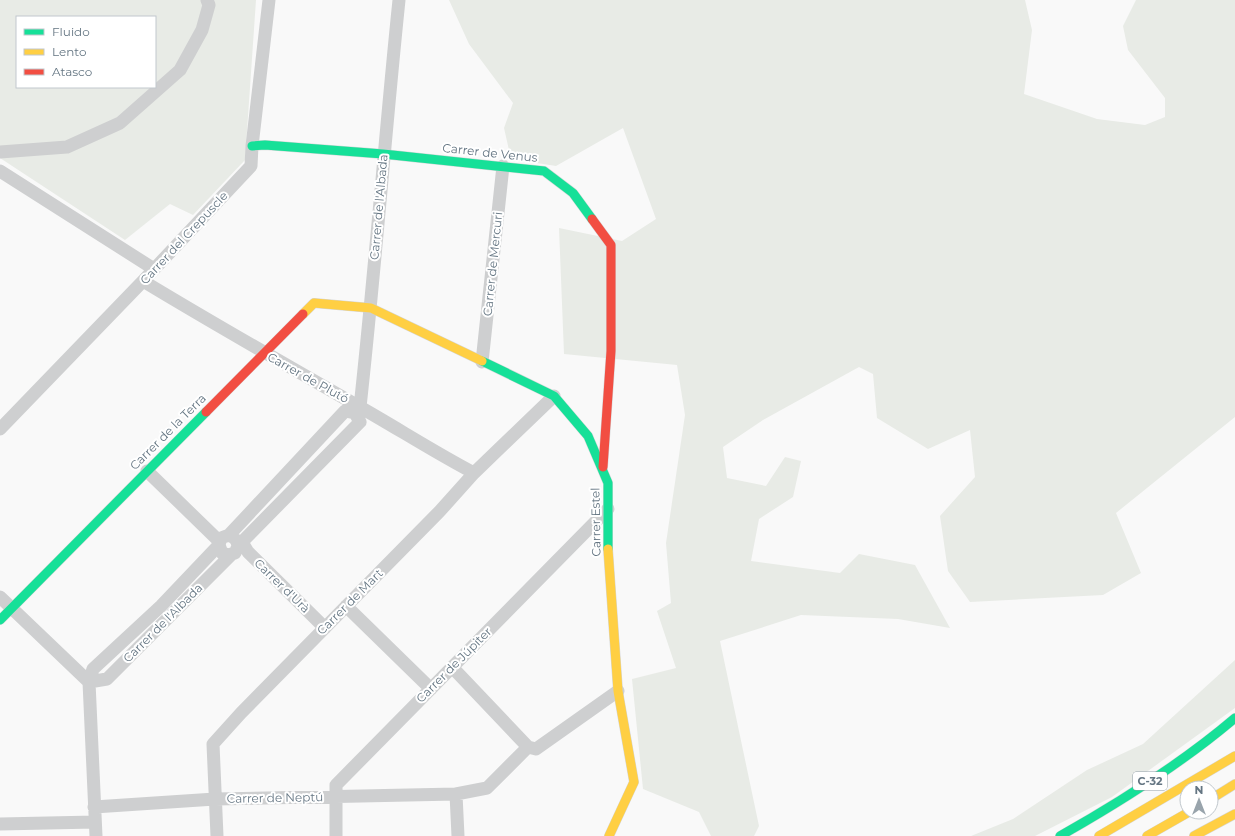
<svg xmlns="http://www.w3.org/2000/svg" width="1235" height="836" font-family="Montserrat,sans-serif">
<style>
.green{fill:#e8ebe6;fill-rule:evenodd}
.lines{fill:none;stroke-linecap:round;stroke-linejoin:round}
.fast-casing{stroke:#d5d6d7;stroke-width:10}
.slow-casing{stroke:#d5d6d7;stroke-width:10}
.jam-casing{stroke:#d5d6d7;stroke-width:10}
.street{stroke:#cecfd0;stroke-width:13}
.fast{stroke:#16e098;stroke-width:9}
.slow{stroke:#ffcf43;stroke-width:9}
.jam{stroke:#f24e42;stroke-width:9}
.labels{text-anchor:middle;stroke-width:4;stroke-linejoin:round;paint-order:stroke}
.shield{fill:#fff;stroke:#939fa8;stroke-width:1}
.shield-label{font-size:11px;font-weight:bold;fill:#657683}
.street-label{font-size:12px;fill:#657683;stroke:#fff}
</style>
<rect width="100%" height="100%" fill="#f9f9f9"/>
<path class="green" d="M0 0H256L245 160 193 215 170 204 125 240 0 158ZM17 17H155V87H17Z
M449 0H1025L1032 30 1024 94 1097 119 1145 125 1165 117V98L1128 50 1123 26 1136 0H1235V417L1116 513 1141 573 1103 595 970 602 948 571 940 516 975 477 970 430 928 449 877 418 873 374 859 367 763 420 723 447 727 478 766 486 785 457 801 461 793 497 759 519 751 561 840 573 859 554 915 565 950 628 898 619 801 615 720 641 759 826 754 836H711L699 812 643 789 632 679 676 668 657 611 671 603 666 543 685 415 677 365 564 354 559 228 622 241 656 219 623 128 556 166 511 159 504 128 513 103 469 44Z
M1235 660V708L1112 797 1035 836H971L1013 819 1087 770 1143 744Z"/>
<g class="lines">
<defs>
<path id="fast" d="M252 146 265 145 383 154 544 171 573 193 592 219
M482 361 554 396 588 436 608 483V549
M0 620 206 412
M1060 836C1122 801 1181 764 1235 718"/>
<path id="slow" d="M303 314 314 303 371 308 482 361
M608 549 618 691 634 782 609 836
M1211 799 1235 784
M1099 836 1235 756
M1147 836 1189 812
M1194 836 1235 814"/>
<path id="jam" d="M592 219 611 245V351L603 467
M206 412 303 314"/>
</defs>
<use href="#fast" class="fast-casing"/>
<use href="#slow" class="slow-casing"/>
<use href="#jam" class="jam-casing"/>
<path class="street" d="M0 152 67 147 120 123 180 70 202 30 209 5 207 0
M0 171 154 269
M143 281C214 324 286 365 358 406 397 428 434 452 474 473
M482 362 503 166
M355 413 360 407C375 271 385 135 399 0
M0 429 143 281 251 166 252 146 269 0
M147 471 219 541
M229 535 345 411 355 413
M242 542 248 552 325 628
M219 545 222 553 228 555 235 553 238 546C237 540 235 538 229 535L221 538 219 545 161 606 93 669 89 682 107 679 232 554
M238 546 360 422 355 413
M0 597 89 682 96 836
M346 606 431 689
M452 667 528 747
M94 807 215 799 456 794
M0 824 95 822
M217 836 213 744 241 713 439 512 474 473 554 396
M336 836V785L608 509
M458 836 456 794 487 788 528 747 536 749 618 691"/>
<use href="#fast" class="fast"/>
<use href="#slow" class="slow"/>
<use href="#jam" class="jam"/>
</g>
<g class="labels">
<rect class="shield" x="1133" y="772" width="34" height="18" rx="3"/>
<g class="shield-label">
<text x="1150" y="785">C-32</text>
</g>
<g class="street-label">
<text transform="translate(490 153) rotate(6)" y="4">Carrer de Venus</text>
<text transform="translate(379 207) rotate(-85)" y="4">Carrer de l'Albada</text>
<text transform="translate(184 238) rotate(-47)" y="4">Carrer del Crepuscle</text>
<text transform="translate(493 264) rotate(-84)" y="4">Carrer de Mercuri</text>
<text transform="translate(308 378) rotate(29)" y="4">Carrer de Plutó</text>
<text transform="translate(168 432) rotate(-45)" y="4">Carrer de la Terra</text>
<text transform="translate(596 522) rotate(-91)" y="4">Carrer Estel</text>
<text transform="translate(282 586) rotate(44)" y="4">Carrer d'Urà</text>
<text transform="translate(350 602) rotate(-45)" y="4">Carrer de Mart</text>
<text transform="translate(163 623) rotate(-45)" y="4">Carrer de l'Albada</text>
<text transform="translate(454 665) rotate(-45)" y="4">Carrer de Júpiter</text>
<text transform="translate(275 798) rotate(-1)" y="4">Carrer de Neptú</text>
</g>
</g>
<rect x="16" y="16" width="140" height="72" fill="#ffffff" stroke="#c1c8cd"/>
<rect x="24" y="29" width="20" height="6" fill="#16e098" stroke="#c1c8cd"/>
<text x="52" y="36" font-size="12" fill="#657683">Fluido</text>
<rect x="24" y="49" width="20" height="6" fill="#ffcf43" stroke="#c1c8cd"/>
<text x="52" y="56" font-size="12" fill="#657683">Lento</text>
<rect x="24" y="69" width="20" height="6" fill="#f24e42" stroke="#c1c8cd"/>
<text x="52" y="76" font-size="12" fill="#657683">Atasco</text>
<g transform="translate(1199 800)"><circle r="19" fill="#ffffff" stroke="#c1c8cd"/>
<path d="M0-3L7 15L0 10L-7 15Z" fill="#99a4ac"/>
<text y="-6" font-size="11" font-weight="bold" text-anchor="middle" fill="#657683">N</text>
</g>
</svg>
